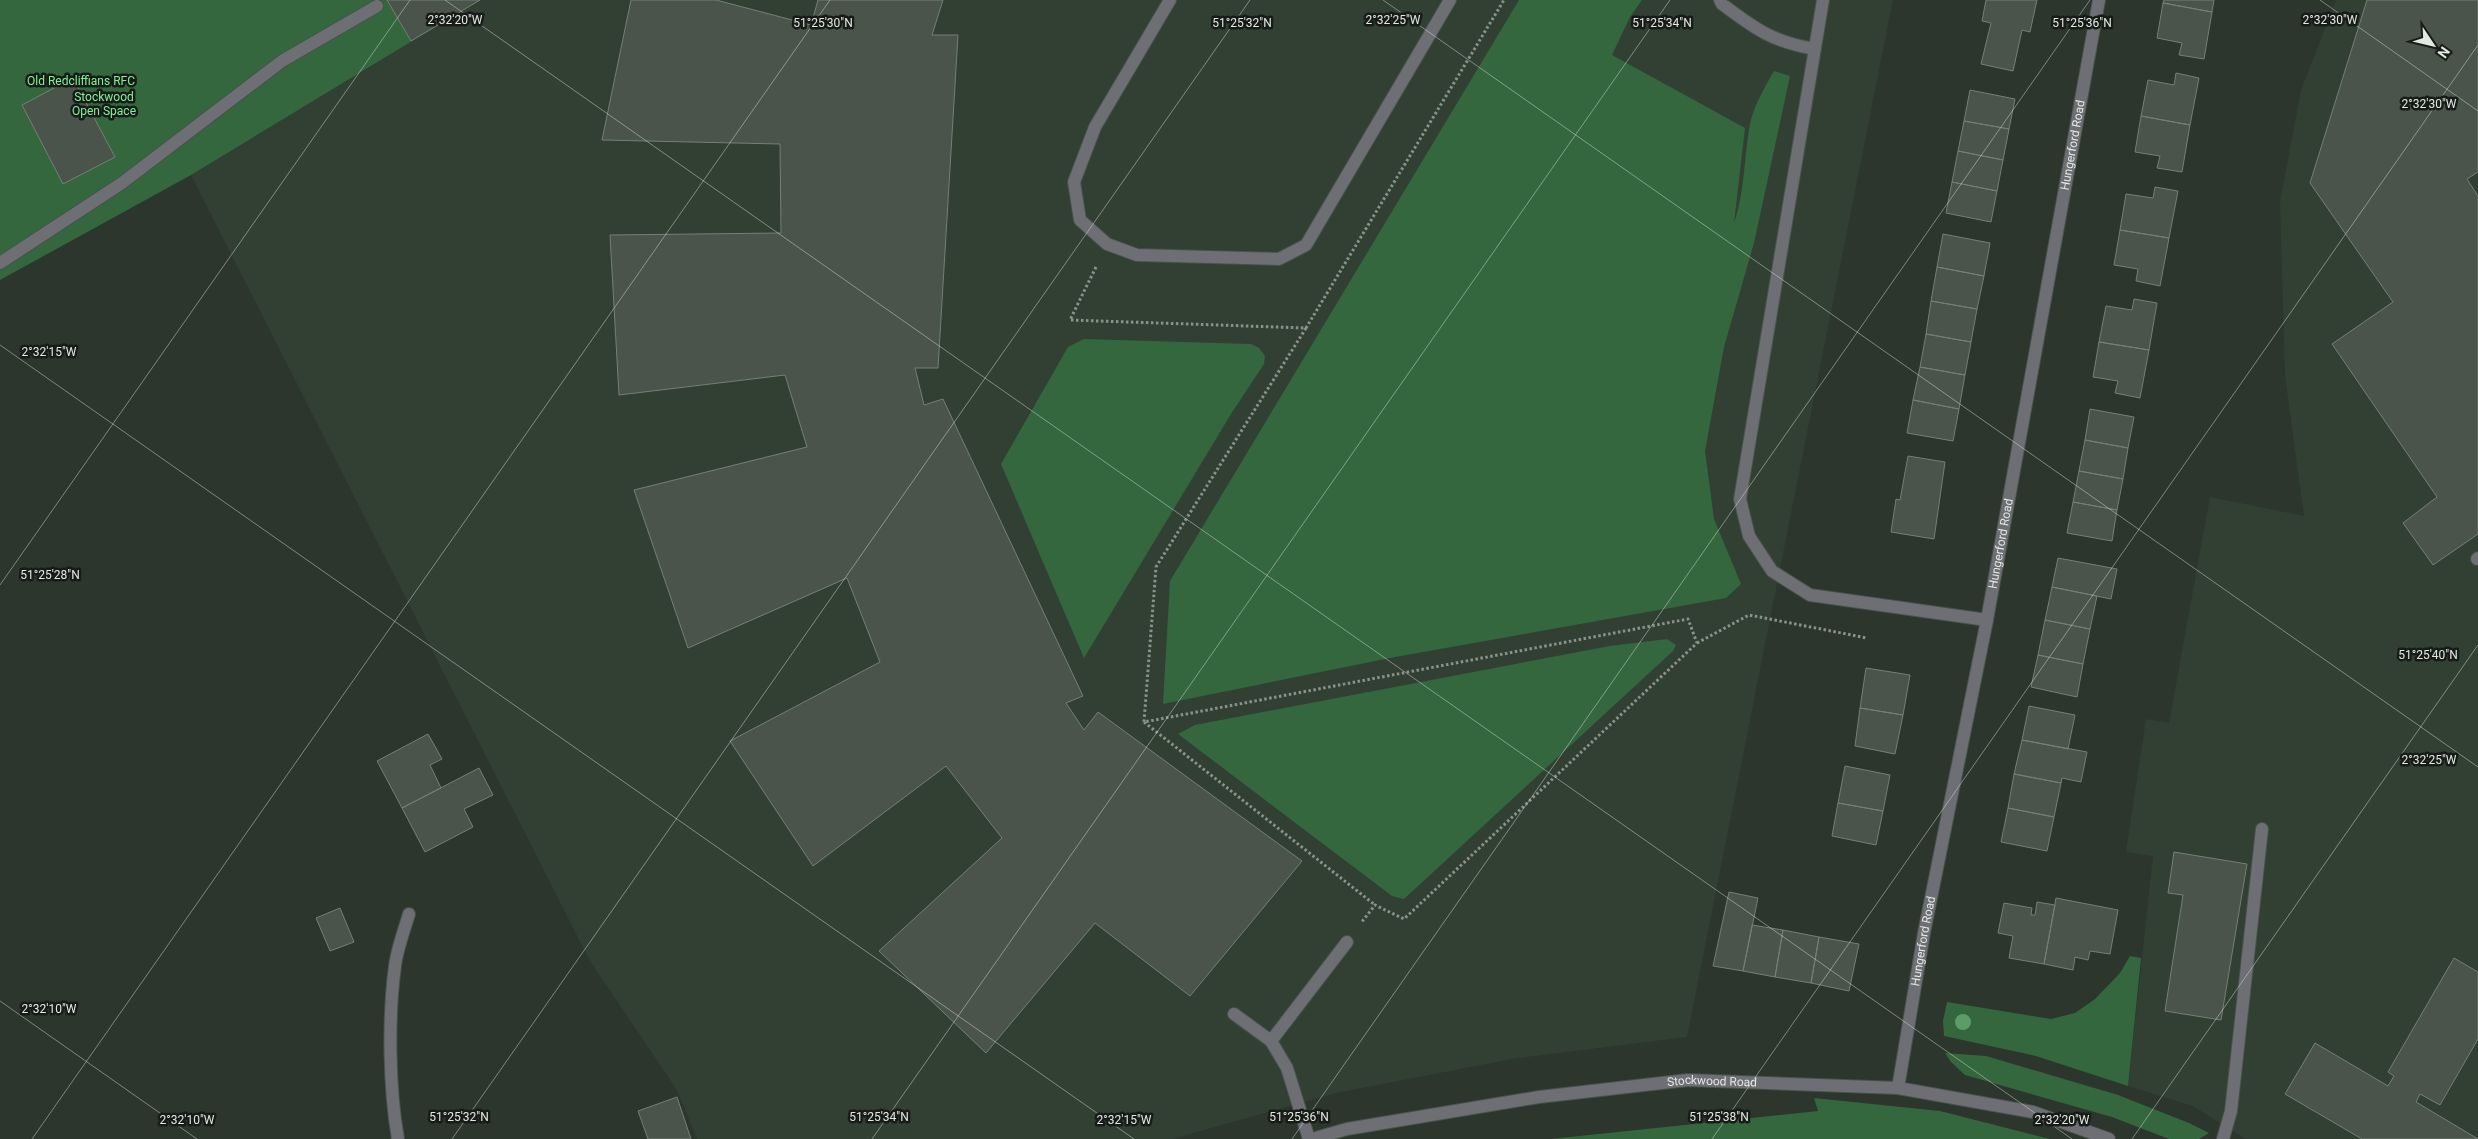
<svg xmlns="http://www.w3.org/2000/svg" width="2478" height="1139" font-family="Roboto,sans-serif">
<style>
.built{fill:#314033}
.green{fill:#34673e}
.building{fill:#4a544b;stroke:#757f76}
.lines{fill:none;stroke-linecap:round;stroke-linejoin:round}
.lane-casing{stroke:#49524a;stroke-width:14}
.street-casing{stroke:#49524a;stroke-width:14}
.path{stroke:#8a928a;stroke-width:3;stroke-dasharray:2.5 2.5;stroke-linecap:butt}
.lane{stroke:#6d6f74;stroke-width:12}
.street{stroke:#6d6f74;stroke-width:12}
.tree{fill:#5c9c68}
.ticks{fill:none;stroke:#e2e8e2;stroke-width:1;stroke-opacity:0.45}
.labels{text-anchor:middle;stroke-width:5;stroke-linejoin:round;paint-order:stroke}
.park-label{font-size:12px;fill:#84f099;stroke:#181c18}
.street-label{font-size:12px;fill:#e2e8e2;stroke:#181c18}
.ticks-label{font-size:12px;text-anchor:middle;fill:#e2e8e2;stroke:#181c18;stroke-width:5;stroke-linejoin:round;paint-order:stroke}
</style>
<rect width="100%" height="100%" fill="#2c362d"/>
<path class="built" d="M480 0H1893L1687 1037 1517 1058 1336 1093 1172 1139H697L677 1090 590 961 191 175Z
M2336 0H2478V1139H2246L2193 1106 2128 1086 2153 856 2126 852 2146 719 2169 723 2210 497 2304 516 2285 376 2280 202 2301 90Z"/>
<path class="green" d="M0 0H480L191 175 0 280Z
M1519 0H1642L1630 17 1612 55 1745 128 1734 223C1745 192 1744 156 1750 124 1754 105 1765 87 1774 71L1790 76 1754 243 1724 347 1705 451 1714 519 1741 584 1726 598 1395 657 1163 704 1170 581Z
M1084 339 1251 344 1259 348 1265 356 1264 364 1231 414 1084 658 1001 464 1068 347Z
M1667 639 1676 645 1673 651 1404 899 1392 896 1178 734 1195 725 1610 646Z
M2130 956 2141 958 2128 1086 2036 1056 1944 1036 1943 1021 1947 1002 2051 1019 2075 1013 2095 999 2120 973Z
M1945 1053 1986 1056 2118 1095 2189 1123 2209 1133 2199 1139H2169L2112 1117 1965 1075 1951 1062Z
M1814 1098 1940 1111 2050 1139H1551L1818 1111Z"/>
<path class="building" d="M387 0H480L411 41Z
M631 0H716L811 25 818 0H943L932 35H958L938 368H915L924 405 943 399 1083 696 1066 703 1084 730 1098 712 1302 861 1190 996 1095 923 986 1053 879 951 1002 838 946 766 813 866 730 741 880 662 847 578 688 648 634 490 807 447 785 375 619 395 610 235 781 233 780 144 602 140Z
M1986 0H2037L2030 32 2022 30 2013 71 1981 64 1991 23 1982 21Z
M2164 0H2214L2212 12 2163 3Z
M2367 0H2478V172L2467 179 2478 196V534L2433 565 2403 523 2437 497 2332 344 2393 302 2310 183Z
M2163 3 2212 12 2204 59 2179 55 2182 43 2157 38Z
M2176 73 2199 78 2190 125 2141 116 2148 80 2174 85Z
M73 78 115 157 63 184 22 105Z
M1970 90 2015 99 2009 129 1964 121Z
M2141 116 2190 125 2182 172 2157 168 2160 156 2135 152Z
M1964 121 2009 129 2003 160 1958 151Z
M1958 151 2003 160 1997 191 1952 182Z
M1952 182 1997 191 1991 222 1946 213Z
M2155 187 2178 191 2169 238 2120 230 2126 194 2153 198Z
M2120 230 2169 238 2160 286 2136 281 2138 269 2114 265Z
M1943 234 1990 243 1984 276 1937 267Z
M1937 267 1984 276 1977 309 1931 301Z
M2134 299 2157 303 2149 350 2099 342 2106 306 2132 310Z
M1931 301 1977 309 1971 342 1926 334Z
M1926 334 1971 342 1965 375 1920 367Z
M2099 342 2149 350 2140 398 2115 393 2118 381 2093 377Z
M1920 367 1965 375 1959 409 1913 400Z
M1913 400 1959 409 1953 441 1907 433Z
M2090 409 2134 417 2128 448 2085 440Z
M2085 440 2128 448 2123 479 2079 471Z
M1908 456 1945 462 1934 539 1891 532 1896 499 1900 500Z
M2079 471 2123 479 2117 510 2073 502Z
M2073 502 2117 510 2112 541 2067 533Z
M2058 558 2117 569 2111 599 2052 587Z
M2052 587 2097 596 2090 629 2045 620Z
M2045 620 2090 629 2083 664 2038 655Z
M2038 655 2083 664 2077 697 2031 687Z
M1866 668 1910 675 1903 715 1860 708Z
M2029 706 2075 715 2068 749 2022 740Z
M1860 708 1903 715 1895 754 1855 746Z
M428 734 442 759 430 765 441 788 402 808 377 761Z
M2022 740 2087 752 2081 782 2062 778 2061 783 2014 774Z
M1845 766 1890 775 1883 811 1838 803Z
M479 768 493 795 464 809 473 827 425 852 402 808Z
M2014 774 2061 783 2054 817 2008 808Z
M1838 803 1883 811 1876 845 1832 836Z
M2008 808 2054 817 2047 851 2001 842Z
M2174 852 2247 864 2221 1020 2165 1011 2183 895 2168 893Z
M1729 892 1758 898 1743 971 1713 966Z
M2056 898 2118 910 2110 954 2090 951 2088 960 2075 957 2073 970 2044 964Z
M2037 902 2055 905 2044 964 2009 958 2013 936 1998 933 2004 903 2032 908 2031 915H2035Z
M340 908 354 942 330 951 316 918Z
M1752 925 1783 930 1775 977 1743 971Z
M1783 930 1819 937 1811 983 1775 977Z
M1819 937 1859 944 1849 991 1811 983Z
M2454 958 2478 972V1039L2440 1105 2420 1094 2416 1102 2478 1139H2362L2285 1094 2315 1043 2388 1086 2394 1076 2388 1072Z
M677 1097 691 1139H648L638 1111Z"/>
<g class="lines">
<defs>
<path id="lane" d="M1170 0 1095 127 1074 182 1080 220 1107 244 1137 255 1279 259 1306 245 1450 0
M1720 0 1722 4C1755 29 1773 42 1815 49
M1823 0 1740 499 1749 536 1772 571 1810 595 1987 620
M0 263 122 183 282 61 377 6
M2477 559 2478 558
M1234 1014 1271 1041 1287 1068 1309 1139
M1271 1041 1347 942
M398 1139C389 1088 388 1018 395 966 397 949 404 931 409 914
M2223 1139 2231 1111 2262 829"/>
<g id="street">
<path id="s1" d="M1898 1088 1924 933 1987 620 2099 0"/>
<path id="s2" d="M1312 1139 1347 1129 1539 1097 1688 1080 1898 1088 2033 1112 2109 1139"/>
</g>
</defs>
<use href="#lane" class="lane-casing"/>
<use href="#street" class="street-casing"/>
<path class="path" d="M1096 267 1070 320 1306 328 1504 0
M1306 328 1156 567 1144 722 1688 619 1697 643 1404 919 1375 905 1361 923
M1697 643 1749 615 1867 638
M1144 722 1375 905"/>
<use href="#lane" class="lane"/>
<use href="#street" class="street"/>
</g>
<circle class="tree" cx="1963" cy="1022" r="8"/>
<path class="ticks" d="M445 0 2072 1139M1383 0 2478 767M2320 0 2478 111M0 345 1134 1139M0 585 410 0M0 1001 197 1139M32 1139 830 0M452 1139 1250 0M872 1139 1670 0M1292 1139 2090 0M1712 1139 2478 45M2132 1139 2478 645"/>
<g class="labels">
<g class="park-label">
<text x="81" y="85">Old Redcliffians RFC</text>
<text x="104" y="101">Stockwood<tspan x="104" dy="14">Open Space</tspan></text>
</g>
<g class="street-label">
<text dy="4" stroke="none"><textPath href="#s1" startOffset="959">Hungerford Road</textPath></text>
<text dy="4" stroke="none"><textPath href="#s1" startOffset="554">Hungerford Road</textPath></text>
<text dy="4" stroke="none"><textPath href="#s1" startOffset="149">Hungerford Road</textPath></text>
<text dy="4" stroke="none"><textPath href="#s2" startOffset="405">Stockwood Road</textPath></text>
</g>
</g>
<g class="ticks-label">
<text x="1393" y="24">2°32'25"W</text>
<text x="455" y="24">2°32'20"W</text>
<text x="2330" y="24">2°32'30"W</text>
<text x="823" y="27">51°25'30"N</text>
<text x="1242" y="27">51°25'32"N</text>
<text x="1662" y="27">51°25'34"N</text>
<text x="2082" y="27">51°25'36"N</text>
<text x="2429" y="108">2°32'30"W</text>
<text x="49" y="356">2°32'15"W</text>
<text x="50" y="579">51°25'28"N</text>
<text x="2428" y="659">51°25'40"N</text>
<text x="2429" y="764">2°32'25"W</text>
<text x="49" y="1013">2°32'10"W</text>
<text x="459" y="1121">51°25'32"N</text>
<text x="879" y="1121">51°25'34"N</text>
<text x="1299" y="1121">51°25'36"N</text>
<text x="1719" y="1121">51°25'38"N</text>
<text x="187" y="1124">2°32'10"W</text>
<text x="1124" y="1124">2°32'15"W</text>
<text x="2062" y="1124">2°32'20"W</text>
</g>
<g transform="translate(2433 45) rotate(125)" stroke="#181c18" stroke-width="4" paint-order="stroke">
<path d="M0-4L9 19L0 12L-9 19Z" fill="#e2e8e2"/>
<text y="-8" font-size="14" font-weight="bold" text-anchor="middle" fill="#e2e8e2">N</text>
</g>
</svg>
